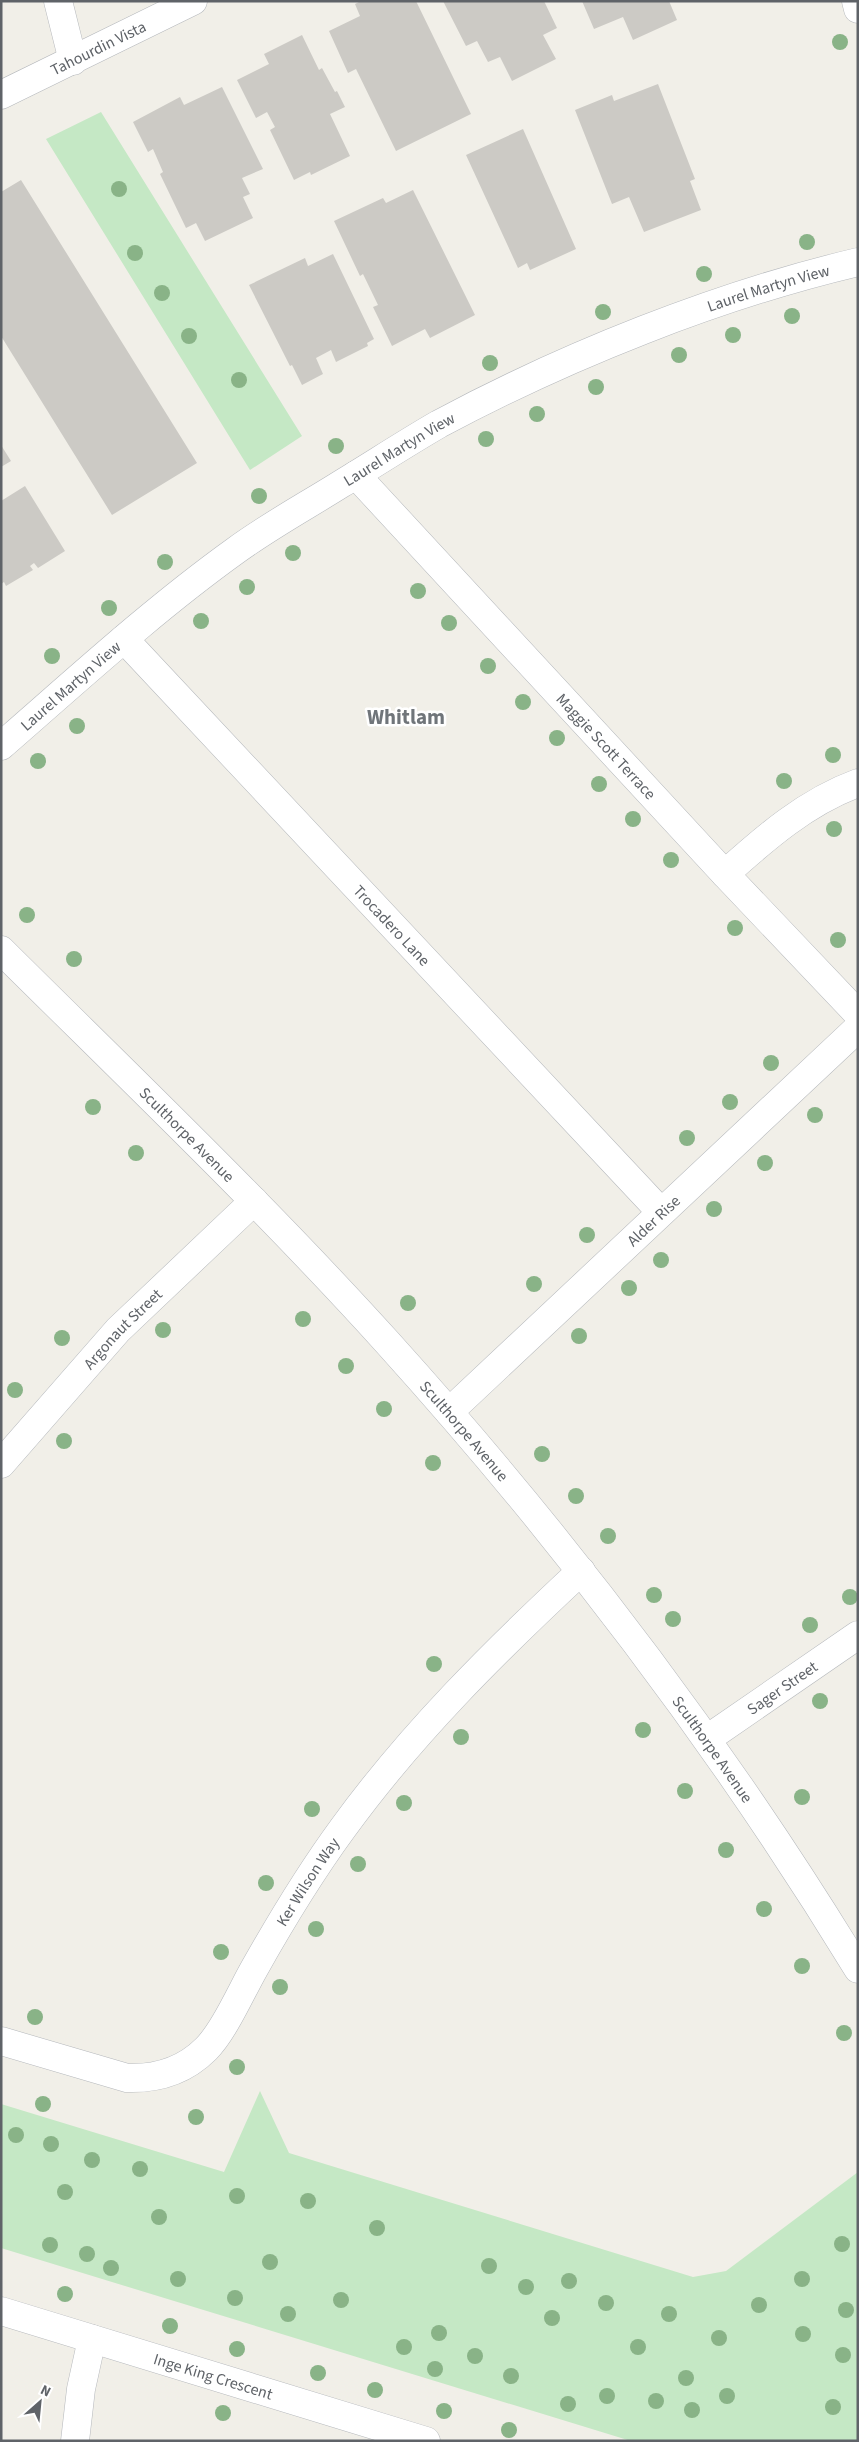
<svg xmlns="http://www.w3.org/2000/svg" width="859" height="2442" font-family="'Source Sans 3',sans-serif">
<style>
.green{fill:#c5e8c5}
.building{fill:#cccac5}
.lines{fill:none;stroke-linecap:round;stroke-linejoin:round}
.minor-casing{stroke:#b5b8bc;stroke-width:29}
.tertiary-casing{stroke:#b5b8bc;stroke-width:29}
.minor{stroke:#fff;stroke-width:28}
.tertiary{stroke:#fff;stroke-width:28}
.tree{fill:#89b387}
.labels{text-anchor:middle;stroke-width:5;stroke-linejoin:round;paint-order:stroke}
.street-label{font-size:16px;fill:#5f6368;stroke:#fff}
.district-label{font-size:21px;font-weight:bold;fill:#70757a;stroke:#fff}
</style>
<rect width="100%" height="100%" fill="#f1efe8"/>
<path class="green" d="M101 112 302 436 250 470 46 139Z
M260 2091 289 2153 693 2277 726 2271 858 2172V2441H631L1 2248V2104L224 2172Z"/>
<path class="building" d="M361 1H416L471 114 396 151 356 69 348 73 329 31 360 16 355 4Z
M443 1H544L557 28 543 35 556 59 512 81 500 57 488 62 477 41 466 46Z
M582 1H669L677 20 633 40 623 17 594 29Z
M302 35 319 70 322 68 335 92 337 91 345 107 330 114 350 156 311 175 310 172 294 180 270 130 275 127 267 112 256 118 237 80 269 64 264 54Z
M658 84 695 179 690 181 701 210 644 232 629 197 612 204 575 110 612 95 614 101Z
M222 87 263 169 242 178 250 194 243 197 253 218 205 241 196 223 186 228 160 174 163 172 153 149 148 152 133 122 180 97 184 105Z
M523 129 576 249 530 270 527 263 518 268 466 155Z
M21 180 197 463 112 515 1 336V192Z
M413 190 475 315 430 338 425 329 392 346 373 307 378 305 363 274 360 276 334 221 383 198 386 203Z
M333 254 374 339 367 343 368 346 336 362 331 350 316 358 323 374 302 385 292 365 290 366 249 285 305 258 308 266Z
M1 445 11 461 1 467Z
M25 486 65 551 38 568 34 563 30 566 33 570 6 586 4 582 1 584V501Z"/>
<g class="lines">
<defs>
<g id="minor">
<path d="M58 1 73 61"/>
<path d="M856 1 858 9"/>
<path id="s1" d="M1 95 193 1"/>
<path id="s2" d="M356 475 725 874 858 1014"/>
<path id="s3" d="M124 639 661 1212"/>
<path id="s4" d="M1 746C78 679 153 610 235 551 269 526 306 506 341 484 374 464 406 443 439 424 566 356 718 295 858 262"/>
<path d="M725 874C765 838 806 802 858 783"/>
<path id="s5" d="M449 1412 858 1028"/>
<path id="s6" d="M1 1464 118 1330 254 1201"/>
<path id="s7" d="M707 1739 858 1635"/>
<path id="s8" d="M1 2041 127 2078C157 2079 184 2071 206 2049 224 2031 241 1992 254 1969 281 1921 310 1873 343 1828 412 1733 495 1651 581 1571"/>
<path id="s9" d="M1 2311 426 2441"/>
<path d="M75 2441 81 2389 92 2339"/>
</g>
<g id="tertiary">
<path id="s10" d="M1 950C131 1079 264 1206 387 1342 563 1537 722 1746 858 1969"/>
</g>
</defs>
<use href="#minor" class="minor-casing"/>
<use href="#tertiary" class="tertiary-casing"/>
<use href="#minor" class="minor"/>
<use href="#tertiary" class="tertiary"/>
</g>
<g class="tree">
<circle cx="840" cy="42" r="8"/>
<circle cx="119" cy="189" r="8"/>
<circle cx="807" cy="242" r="8"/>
<circle cx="135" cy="253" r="8"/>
<circle cx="704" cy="274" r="8"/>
<circle cx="162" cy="293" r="8"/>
<circle cx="603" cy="312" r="8"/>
<circle cx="792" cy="316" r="8"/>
<circle cx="733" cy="335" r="8"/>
<circle cx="189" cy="336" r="8"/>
<circle cx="679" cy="355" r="8"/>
<circle cx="490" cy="363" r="8"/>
<circle cx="239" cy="380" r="8"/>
<circle cx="596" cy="387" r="8"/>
<circle cx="537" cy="414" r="8"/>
<circle cx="486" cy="439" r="8"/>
<circle cx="336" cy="446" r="8"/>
<circle cx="259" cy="496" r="8"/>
<circle cx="293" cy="553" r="8"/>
<circle cx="165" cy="562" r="8"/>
<circle cx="247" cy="587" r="8"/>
<circle cx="418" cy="591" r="8"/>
<circle cx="109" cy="608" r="8"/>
<circle cx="201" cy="621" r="8"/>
<circle cx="449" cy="623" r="8"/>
<circle cx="52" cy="656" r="8"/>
<circle cx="488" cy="666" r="8"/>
<circle cx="523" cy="702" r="8"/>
<circle cx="77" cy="726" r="8"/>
<circle cx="557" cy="738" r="8"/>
<circle cx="833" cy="755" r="8"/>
<circle cx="38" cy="761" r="8"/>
<circle cx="784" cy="781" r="8"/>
<circle cx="599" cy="784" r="8"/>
<circle cx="633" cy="819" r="8"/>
<circle cx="834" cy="829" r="8"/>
<circle cx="671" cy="860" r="8"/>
<circle cx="27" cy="915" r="8"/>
<circle cx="735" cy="928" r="8"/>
<circle cx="838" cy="940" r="8"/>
<circle cx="74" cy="959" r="8"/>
<circle cx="771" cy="1063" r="8"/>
<circle cx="730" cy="1102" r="8"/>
<circle cx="93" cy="1107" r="8"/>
<circle cx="815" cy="1115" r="8"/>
<circle cx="687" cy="1138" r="8"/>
<circle cx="136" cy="1153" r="8"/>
<circle cx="765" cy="1163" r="8"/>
<circle cx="714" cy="1209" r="8"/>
<circle cx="587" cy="1235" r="8"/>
<circle cx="661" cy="1260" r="8"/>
<circle cx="534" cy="1284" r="8"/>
<circle cx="629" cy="1288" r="8"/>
<circle cx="408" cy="1303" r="8"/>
<circle cx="303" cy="1319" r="8"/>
<circle cx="163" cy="1330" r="8"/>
<circle cx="579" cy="1336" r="8"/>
<circle cx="62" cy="1338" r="8"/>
<circle cx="346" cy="1366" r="8"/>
<circle cx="15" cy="1390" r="8"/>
<circle cx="384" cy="1409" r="8"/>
<circle cx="64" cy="1441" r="8"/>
<circle cx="542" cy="1454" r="8"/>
<circle cx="433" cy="1463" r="8"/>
<circle cx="576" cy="1496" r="8"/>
<circle cx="608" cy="1536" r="8"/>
<circle cx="654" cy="1595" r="8"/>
<circle cx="850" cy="1597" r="8"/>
<circle cx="673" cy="1619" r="8"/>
<circle cx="810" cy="1625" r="8"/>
<circle cx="434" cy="1664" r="8"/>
<circle cx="820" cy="1701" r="8"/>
<circle cx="643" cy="1730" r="8"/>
<circle cx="461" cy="1737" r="8"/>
<circle cx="685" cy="1791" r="8"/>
<circle cx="802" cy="1797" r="8"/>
<circle cx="404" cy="1803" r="8"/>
<circle cx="312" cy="1809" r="8"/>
<circle cx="726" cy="1850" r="8"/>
<circle cx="358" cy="1864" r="8"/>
<circle cx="266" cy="1883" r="8"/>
<circle cx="764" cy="1909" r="8"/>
<circle cx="316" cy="1929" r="8"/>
<circle cx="221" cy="1952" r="8"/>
<circle cx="802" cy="1966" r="8"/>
<circle cx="280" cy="1987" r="8"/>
<circle cx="35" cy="2017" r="8"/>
<circle cx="844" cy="2033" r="8"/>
<circle cx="237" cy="2067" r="8"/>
<circle cx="43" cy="2104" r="8"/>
<circle cx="196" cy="2117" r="8"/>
<circle cx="16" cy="2135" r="8"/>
<circle cx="51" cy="2144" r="8"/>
<circle cx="92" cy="2160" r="8"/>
<circle cx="140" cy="2169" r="8"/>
<circle cx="65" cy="2192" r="8"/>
<circle cx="237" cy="2196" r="8"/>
<circle cx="308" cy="2201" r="8"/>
<circle cx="159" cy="2217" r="8"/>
<circle cx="377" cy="2228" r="8"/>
<circle cx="842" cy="2244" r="8"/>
<circle cx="50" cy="2245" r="8"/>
<circle cx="87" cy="2254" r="8"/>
<circle cx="270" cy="2262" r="8"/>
<circle cx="489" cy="2266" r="8"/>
<circle cx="111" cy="2268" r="8"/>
<circle cx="178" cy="2279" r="8"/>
<circle cx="802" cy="2279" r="8"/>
<circle cx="569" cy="2281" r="8"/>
<circle cx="526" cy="2287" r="8"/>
<circle cx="65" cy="2294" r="8"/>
<circle cx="235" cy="2298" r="8"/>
<circle cx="341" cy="2300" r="8"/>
<circle cx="606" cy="2303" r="8"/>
<circle cx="759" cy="2305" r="8"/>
<circle cx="846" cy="2310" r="8"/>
<circle cx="288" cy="2314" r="8"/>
<circle cx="669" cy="2314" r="8"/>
<circle cx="552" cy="2318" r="8"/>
<circle cx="170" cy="2326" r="8"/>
<circle cx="439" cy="2333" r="8"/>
<circle cx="803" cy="2334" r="8"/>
<circle cx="719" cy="2338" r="8"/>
<circle cx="404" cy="2347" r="8"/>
<circle cx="638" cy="2347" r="8"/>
<circle cx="237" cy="2349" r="8"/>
<circle cx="843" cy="2355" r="8"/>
<circle cx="475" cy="2356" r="8"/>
<circle cx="435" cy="2369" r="8"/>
<circle cx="318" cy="2373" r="8"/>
<circle cx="511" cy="2376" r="8"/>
<circle cx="686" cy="2378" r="8"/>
<circle cx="375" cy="2390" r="8"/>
<circle cx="607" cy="2396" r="8"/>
<circle cx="727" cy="2396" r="8"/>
<circle cx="656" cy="2401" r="8"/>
<circle cx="568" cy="2404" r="8"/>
<circle cx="833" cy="2407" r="8"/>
<circle cx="692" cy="2410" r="8"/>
<circle cx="444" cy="2411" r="8"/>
<circle cx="223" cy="2413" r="8"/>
<circle cx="509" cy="2430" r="8"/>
</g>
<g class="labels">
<g class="street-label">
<text dy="6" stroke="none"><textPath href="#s1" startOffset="108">Tahourdin Vista</textPath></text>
<text dy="6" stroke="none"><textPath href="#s4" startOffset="902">Laurel Martyn View</textPath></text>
<text dy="6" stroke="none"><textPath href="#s4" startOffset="498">Laurel Martyn View</textPath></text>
<text dy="6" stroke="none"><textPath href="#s4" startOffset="92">Laurel Martyn View</textPath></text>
<text dy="6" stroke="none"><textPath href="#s2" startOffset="369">Maggie Scott Terrace</textPath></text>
<text dy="6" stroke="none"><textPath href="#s3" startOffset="392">Trocadero Lane</textPath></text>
<text dy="6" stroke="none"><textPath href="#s10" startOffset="262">Sculthorpe Avenue</textPath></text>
<text dy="6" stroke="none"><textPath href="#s5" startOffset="280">Alder Rise</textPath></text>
<text dy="6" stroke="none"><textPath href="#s6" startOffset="182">Argonaut Street</textPath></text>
<text dy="6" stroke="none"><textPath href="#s10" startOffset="668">Sculthorpe Avenue</textPath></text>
<text dy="6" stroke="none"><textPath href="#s7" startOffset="91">Sager Street</textPath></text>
<text dy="6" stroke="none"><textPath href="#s10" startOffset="1072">Sculthorpe Avenue</textPath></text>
<text dy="6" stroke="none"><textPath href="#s8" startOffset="414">Ker Wilson Way</textPath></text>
<text dy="6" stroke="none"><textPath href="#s9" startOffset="222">Inge King Crescent</textPath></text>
</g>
<g class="district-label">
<text x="406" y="724">Whitlam</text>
</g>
</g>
<rect width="859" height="2442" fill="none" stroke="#5f6368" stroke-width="5"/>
<g transform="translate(40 2402) rotate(27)" stroke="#ffffff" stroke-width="4" paint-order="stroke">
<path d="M0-4L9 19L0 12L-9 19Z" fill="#5f6368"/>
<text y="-8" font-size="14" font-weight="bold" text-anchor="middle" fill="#5f6368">N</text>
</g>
</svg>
